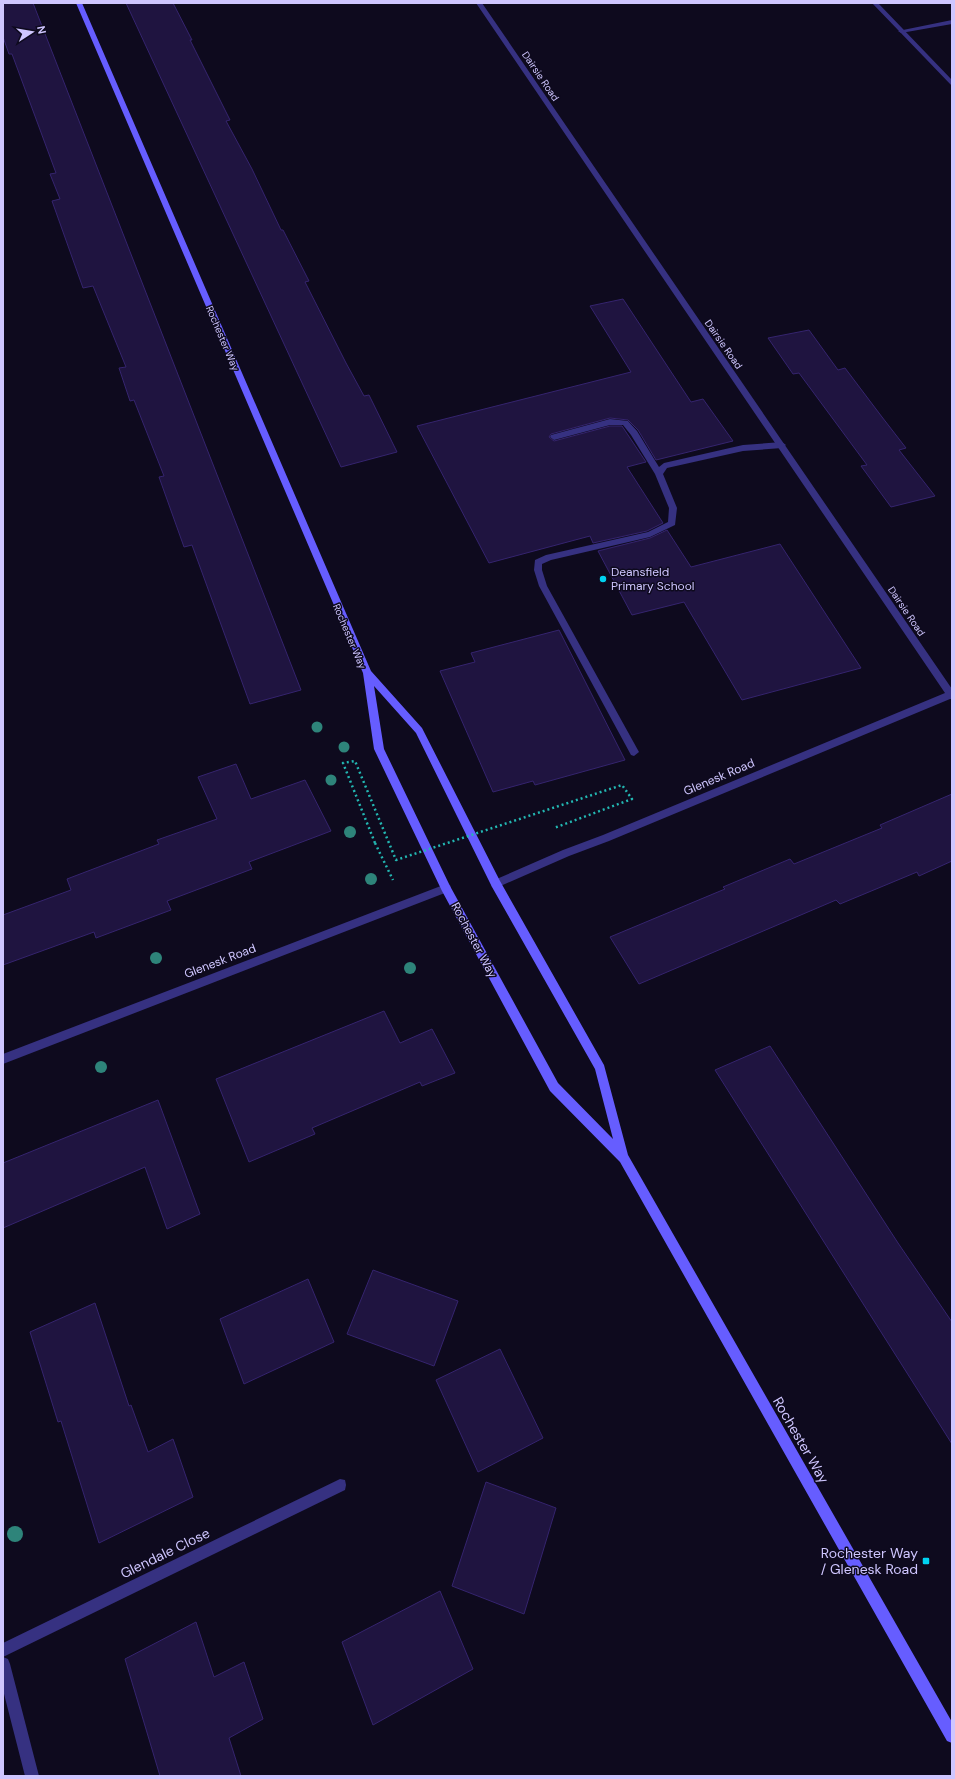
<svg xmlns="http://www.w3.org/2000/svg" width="955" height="1779" font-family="'DM Sans',sans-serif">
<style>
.building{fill:#1f1440;stroke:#35246e}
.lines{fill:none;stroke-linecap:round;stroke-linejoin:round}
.path{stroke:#23b7b2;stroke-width:2.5;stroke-dasharray:2 3;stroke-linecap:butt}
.lane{fill:#363181;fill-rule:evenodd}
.street{fill:#363181;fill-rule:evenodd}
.secondary{fill:#665dff;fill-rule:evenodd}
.path-bridge{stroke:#23b7b2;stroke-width:2.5;stroke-dasharray:2 3;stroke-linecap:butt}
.tree{fill:#2e847a}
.poi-dot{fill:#00d2f1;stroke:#0e0a1e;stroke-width:1.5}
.labels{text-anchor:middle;stroke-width:3;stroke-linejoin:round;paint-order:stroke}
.far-street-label{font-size:10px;fill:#cfc6ff;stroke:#0e0a1e}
.poi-label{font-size:12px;fill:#cfc6ff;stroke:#0e0a1e;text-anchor:start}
.street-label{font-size:12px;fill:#cfc6ff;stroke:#0e0a1e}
.near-street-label{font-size:14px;fill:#cfc6ff;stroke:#0e0a1e}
.near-poi-label{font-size:14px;fill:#cfc6ff;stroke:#0e0a1e;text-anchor:end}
</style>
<rect width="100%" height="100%" fill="#0e0a1e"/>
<path class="building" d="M3 3H33L301 690 250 704 192 545 184 547 159 477 164 476 134 400 130 401 119 368 126 367 93 286 83 288 52 201 60 199 50 174 56 173 12 54H9L3 37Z
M126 3H173L192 40H190L230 120 226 121 252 169 281 230H283L309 281 305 282 346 363 364 396 369 395 397 452 341 467Z
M623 299 691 402 703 399 733 441 656 460 638 430 628 420 610 418 551 434 549 437 554 441 610 426H622L646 462 627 467 663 523 647 531 593 543 590 536 489 563 417 426 631 372 590 306Z
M809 330 838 370 845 368 882 417 906 448 899 450 935 496 891 507 861 466 867 465 799 373 793 374 768 338Z
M667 530 691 567 780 544 861 668 742 700 684 602 632 615 598 551 650 538Z
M559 630 625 760 535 785 533 781 493 792 440 671 475 662 471 653Z
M236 764 251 799 305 780 331 831 249 862 252 869 167 901 171 910 96 938 94 932 3 965V915L71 890 67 879 159 844 157 840 217 819 198 777Z
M952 794V861L919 876 917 872 840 904 836 900 639 984 610 937 725 889 723 887 790 859 794 864 882 828 880 825Z
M384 1011 400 1043 432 1029 455 1073 422 1086 420 1082 312 1128 315 1134 249 1162 216 1079Z
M770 1046 898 1243 952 1322V1444L715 1070Z
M158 1100 200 1214 167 1229 145 1167 3 1228V1163Z
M373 1270 458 1301 434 1366 347 1334Z
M308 1279 334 1342 244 1384 220 1319Z
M95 1303 129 1406 131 1405 148 1452 173 1439 193 1497 99 1543 61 1421 58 1422 30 1332Z
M500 1349 543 1438 478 1472 436 1380Z
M486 1482 556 1508 524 1614 452 1586Z
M440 1591 473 1669 373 1725 342 1642Z
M196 1622 214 1677 244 1662 263 1719 229 1738 241 1776H160L125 1659Z"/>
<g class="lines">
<path class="path" d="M375 843 393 880"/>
<path class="lane" d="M952 20V24L901 33 898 31Z
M610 419 628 421 637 431 659 467 664 463 743 445 782 442 786 445 782 448 743 451 667 468 663 474 677 508 675 525 650 537 551 560 542 564V570L547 586 639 752 634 756 631 755 539 586 534 570 535 560 546 555 648 532 668 522 669 508 655 474 631 435 623 425H610L554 440 550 437 551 435Z"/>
<path class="street" d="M476 3H482L952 689V699H950L609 841 569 856 496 888 492 887 491 884 492 881 563 850 603 835 945 693Z
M872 3H878L952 80V86Z
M446 884 450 885 451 888 450 891 3 1064V1054Z
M340 1479 345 1480 346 1485 345 1490 3 1657V1643Z
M3 1657 8 1659 10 1664 39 1776H25L3 1690Z"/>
<path class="secondary" d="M76 3H82L371 671 422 728 500 881 604 1065 628 1155 952 1722V1743L947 1741 620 1162 550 1091 442 891 374 749 363 673ZM374 686 416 733 492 887 595 1069 613 1139 558 1083 450 886 384 749Z"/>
<path class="path-bridge" d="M375 843 343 763 355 761 396 860 622 785 632 799 554 828"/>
</g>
<g class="tree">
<circle cx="317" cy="727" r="5.5"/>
<circle cx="344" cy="747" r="5.5"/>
<circle cx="331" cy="780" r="5.5"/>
<circle cx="350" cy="832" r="6"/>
<circle cx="371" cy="879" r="6"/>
<circle cx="156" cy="958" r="6"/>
<circle cx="410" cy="968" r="6"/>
<circle cx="101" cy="1067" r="6"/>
<circle cx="15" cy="1534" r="8"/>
</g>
<g class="poi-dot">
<circle cx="603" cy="579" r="4"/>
<rect x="922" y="1557" width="8" height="8" rx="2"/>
</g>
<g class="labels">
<g class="far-street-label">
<text transform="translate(541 76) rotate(56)" y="4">Dairsie Road</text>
<text transform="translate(223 338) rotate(67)" y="4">Rochester Way</text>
<text transform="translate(724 344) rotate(55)" y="4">Dairsie Road</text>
<text transform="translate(907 611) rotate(56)" y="4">Dairsie Road</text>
<text transform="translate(350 636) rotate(67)" y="4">Rochester Way</text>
</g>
<g class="poi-label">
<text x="611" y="576">Deansfield<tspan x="611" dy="14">Primary School</tspan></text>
</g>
<g class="street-label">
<text transform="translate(719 777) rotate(-23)" y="4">Glenesk Road</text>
<text transform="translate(474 940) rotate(62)" y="4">Rochester Way</text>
<text transform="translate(220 961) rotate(-21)" y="4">Glenesk Road</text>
</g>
<g class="near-street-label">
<text transform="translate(801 1440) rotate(60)" y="5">Rochester Way</text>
<text transform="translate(165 1553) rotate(-26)" y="5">Glendale Close</text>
</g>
<g class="near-poi-label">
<text x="918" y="1558">Rochester Way<tspan x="918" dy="16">/ Glenesk Road</tspan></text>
</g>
</g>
<rect width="955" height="1779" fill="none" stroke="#cfc6ff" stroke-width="8"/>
<g transform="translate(32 32) rotate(78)" stroke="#0e0a1e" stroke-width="3" paint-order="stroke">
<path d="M0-3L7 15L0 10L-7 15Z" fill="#cfc6ff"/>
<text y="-6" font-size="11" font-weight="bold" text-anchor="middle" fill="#cfc6ff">N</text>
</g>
</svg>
